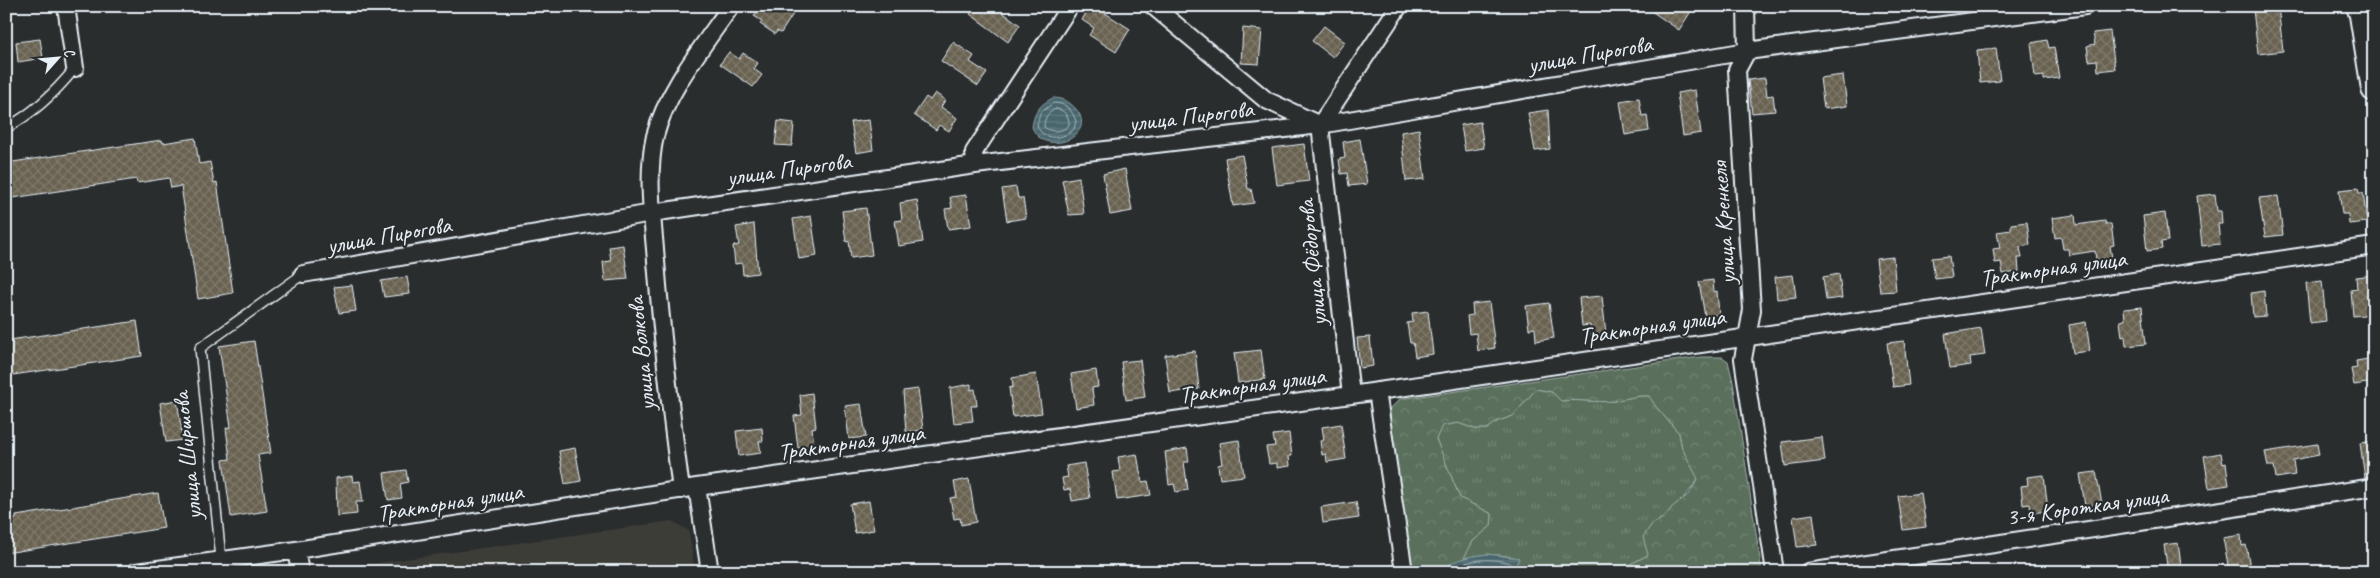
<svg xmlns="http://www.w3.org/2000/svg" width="2380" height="578" font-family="Caveat,sans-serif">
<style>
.built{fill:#3d3d38}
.grass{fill:url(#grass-tufts);stroke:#a1b0aa}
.forest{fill:url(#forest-crowns);stroke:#a1b0aa}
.water{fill:url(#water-rules);stroke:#899ea5}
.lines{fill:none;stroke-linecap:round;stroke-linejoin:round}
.shore{stroke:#a8b9c0;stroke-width:1}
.building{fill:url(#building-cross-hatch);stroke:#e8f1f8}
.lane-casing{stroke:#e8f1f8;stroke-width:12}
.street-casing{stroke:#e8f1f8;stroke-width:20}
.secondary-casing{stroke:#e8f1f8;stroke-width:28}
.lane{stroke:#2a2d2e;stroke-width:9}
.street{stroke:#2a2d2e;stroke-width:16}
.secondary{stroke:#2a2d2e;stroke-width:24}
.labels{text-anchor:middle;stroke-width:4.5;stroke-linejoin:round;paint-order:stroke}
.street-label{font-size:24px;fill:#e8f1f8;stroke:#2a2d2e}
</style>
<defs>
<pattern id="grass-tufts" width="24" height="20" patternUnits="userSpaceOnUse" patternTransform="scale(1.25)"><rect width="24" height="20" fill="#5a705c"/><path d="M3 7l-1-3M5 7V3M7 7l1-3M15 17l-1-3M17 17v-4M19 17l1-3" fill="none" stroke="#728574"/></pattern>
<pattern id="forest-crowns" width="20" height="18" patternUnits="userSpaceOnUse" patternTransform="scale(1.25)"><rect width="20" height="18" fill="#5a705c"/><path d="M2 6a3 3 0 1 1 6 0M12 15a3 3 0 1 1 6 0" fill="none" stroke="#728574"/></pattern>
<pattern id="water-rules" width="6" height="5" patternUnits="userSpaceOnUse" patternTransform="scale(1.25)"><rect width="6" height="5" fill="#49666d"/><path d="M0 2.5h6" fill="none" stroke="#637c83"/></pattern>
<pattern id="building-cross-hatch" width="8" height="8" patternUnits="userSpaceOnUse" patternTransform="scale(1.25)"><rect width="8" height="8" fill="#696251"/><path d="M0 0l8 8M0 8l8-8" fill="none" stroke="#7e796b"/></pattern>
</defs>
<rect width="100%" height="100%" fill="#2a2d2e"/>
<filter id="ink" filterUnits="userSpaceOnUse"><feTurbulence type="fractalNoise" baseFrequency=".02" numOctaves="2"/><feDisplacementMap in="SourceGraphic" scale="10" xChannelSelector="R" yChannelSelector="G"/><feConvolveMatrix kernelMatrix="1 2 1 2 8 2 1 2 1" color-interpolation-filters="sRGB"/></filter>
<g filter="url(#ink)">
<path class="built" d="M672 521 689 531 695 572H335V569Z"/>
<path class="grass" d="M1536 389 1552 392 1562 401C1580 399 1596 403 1614 401 1626 399 1637 395 1650 396L1656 407 1679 433 1682 448 1698 478C1689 494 1668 516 1652 524L1648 555 1615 572H1521L1516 565 1518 558 1499 555 1463 559 1473 541 1491 526 1492 514 1460 498 1436 439 1441 426 1458 423 1475 429H1487L1498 421 1513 416Z"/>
<path class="forest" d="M1701 357H1722L1728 361 1733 382 1762 572H1615L1648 555 1643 537 1652 524 1664 518 1672 507 1689 494 1698 479 1682 448 1679 433 1656 407 1649 396C1637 395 1626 399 1614 401 1596 403 1580 399 1561 401L1552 392 1536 389 1513 416 1498 421 1487 429H1475L1458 423 1442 426 1436 439 1460 498 1492 514 1491 526 1473 541 1464 558 1487 554 1519 558 1516 565 1521 572H1413L1389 410 1400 399Z"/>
<path class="water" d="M1053 98C1063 98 1069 101 1076 109 1099 136 1044 159 1032 127 1034 112 1040 104 1053 98Z
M1487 554 1519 558 1516 565 1521 572H1441C1452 558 1471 557 1487 554Z"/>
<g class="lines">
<path class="shore" d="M1054 103C1066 103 1072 110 1076 121L1074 129C1064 139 1044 142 1037 126L1040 113Z
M1056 109C1064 109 1070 117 1069 125 1063 132 1051 133 1044 127 1044 118 1048 112 1056 109Z
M1448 572C1465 559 1489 557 1510 563L1515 572
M1460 572 1488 566 1504 568 1507 572"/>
</g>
<path class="building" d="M761 6H782L793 14 781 33 777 31 775 34 760 24 762 21 754 16Z
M975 6H994L1020 25 1008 42 970 14Z
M1090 6H1094L1130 29 1116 52 1089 35 1094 28 1082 20Z
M1644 6H1679L1690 13 1679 30Z
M2278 6 2283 51 2258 54 2253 9Z
M1324 26 1345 42 1333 57 1312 41Z
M1243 28 1262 30 1259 64 1241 63Z
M2110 31 2115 69 2098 71 2097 60 2089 61 2087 46 2095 44 2093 33Z
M40 39 43 58 18 62 16 42Z
M2047 40 2049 48 2054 47 2059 78 2044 80V76L2035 77 2031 43Z
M953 42 974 56 970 62 987 73 978 86 941 61Z
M1996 48 2000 81 1980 83 1977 50Z
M729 52 739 59 743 53 758 63 754 69 762 75 753 87 720 64Z
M1843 75 1847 106 1824 109 1820 78Z
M1765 78 1767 96 1773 95 1775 111 1752 113 1748 80Z
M1695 90 1701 133 1683 136 1677 93Z
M935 93 945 100 941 107 957 118 949 131 939 125 936 130 914 115 926 97 930 100Z
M1639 98 1642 116 1647 115 1649 131 1625 135 1620 101Z
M1548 110 1550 149 1535 151 1528 113Z
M869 120 873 150 856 153 851 122Z
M778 121 794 123 792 146 775 145Z
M1480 122 1484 148 1465 151 1461 125Z
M1419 129 1425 179 1406 181 1401 132Z
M195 138 199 164 210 162 214 183 217 182 233 293 198 299 181 186 171 188 169 178 137 183 136 179 6 199V163L162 140 163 143Z
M1360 139 1367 184 1349 186 1347 173 1341 174 1339 159 1345 158 1343 142Z
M1304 144 1309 181 1277 185 1272 148Z
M1242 155 1248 189H1251L1254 203 1233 206 1225 158Z
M1125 169 1132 211 1110 215 1103 174Z
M1079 177 1084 214 1069 215 1062 180Z
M1016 187 1018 198H1023L1026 218 1007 221 1002 189Z
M2358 188 2359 193H2363L2367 222 2349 224 2348 214H2342L2339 190Z
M2215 194 2217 211H2221L2222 224H2218L2220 244 2202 246 2197 196Z
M966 195 971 226 948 229 945 209 952 208 950 197Z
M2278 196 2283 235 2265 237 2259 198Z
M917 200 923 242 899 246 895 221 902 220 900 203Z
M866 208 872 255 851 258 849 241 846 242 842 211Z
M2165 213 2168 241 2161 242 2162 249 2147 251 2143 216Z
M2075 215 2076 225 2105 221 2106 224H2111L2114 245 2110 246 2112 258 2096 260 2095 251 2069 255 2068 249H2063L2061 237 2055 238 2052 218Z
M811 216 817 256 799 259 793 219Z
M2027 222 2030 245 2020 247 2022 258H2018L2019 272 2003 274 2001 262 1995 263 1993 249 2000 248 1997 232 2011 230V224Z
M754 224 758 273 743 275 742 263 735 264 733 246 739 245 736 227Z
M623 245 628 279 605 281 603 262 611 261 609 247Z
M1949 256 1952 277 1935 279 1932 258Z
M1893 257 1896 291 1880 292 1876 259Z
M1839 274 1842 298 1826 300 1823 277Z
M1793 275 1796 297 1777 299 1775 277Z
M2374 275V314L2353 316 2351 290 2357 289 2356 277Z
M407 277 410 294 384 297 381 281Z
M1713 280 1714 292 1717 291 1719 315 1705 317 1699 282Z
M2322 281 2326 321 2310 323 2306 283Z
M352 285 356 311 339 313 334 287Z
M2264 291 2266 316 2253 317 2251 293Z
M1602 296 1606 334 1591 336 1590 325 1582 326 1579 298Z
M1489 302 1495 348 1478 351 1476 333 1469 334 1467 316 1473 315 1472 304Z
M1549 303 1554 338 1536 341 1535 328 1529 329 1526 306Z
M2142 307 2146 344 2126 346 2125 336 2122 337 2120 321 2125 320 2124 309Z
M1428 311 1433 354 1415 357 1413 343H1410L1407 323 1413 322 1412 313Z
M137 321 142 356 6 376V343L11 342 10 340Z
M2086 322 2090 351 2073 353 2069 325Z
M1981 328 1985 355 1970 357 1971 365 1950 368 1945 334Z
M1370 337 1373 366 1360 368 1357 338Z
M254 341 271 453 258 455 267 511 231 517 223 460 230 459 226 428 231 427 219 346Z
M1904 341 1909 385 1893 387 1887 343Z
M1261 350 1265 379 1238 383 1234 353Z
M1195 351 1199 389 1170 393 1165 355Z
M2374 358V382L2354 385 2351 369 2357 368 2356 361Z
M1140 360 1145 397 1126 400 1121 362Z
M1096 370 1098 387 1092 388 1094 405 1076 408 1071 374Z
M1036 374 1042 413 1013 417 1009 388 1013 387 1012 378Z
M971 384V390L975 389 977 406H971L973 421 954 423 950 388Z
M918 389 923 430 906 432 903 391Z
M812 393 816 427 812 428 814 446 798 448 794 416 802 415 800 395Z
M177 400 183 440 166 442 160 403Z
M861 404 866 437 849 439 845 406Z
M1341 424 1346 459 1327 462 1326 454 1322 455 1320 441 1324 440 1322 427Z
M762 428 763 441H759L761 453 739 456 736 431Z
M1289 433 1292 456H1289L1290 466 1277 468V463L1269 464 1266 447 1275 446 1273 435Z
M1822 437 1825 461 1785 466 1782 442Z
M1239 440 1244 476 1220 479 1218 465 1222 464 1219 443Z
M2374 441V477L2365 478 2360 443Z
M2317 444 2319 455 2293 460 2295 475 2276 478 2274 466H2268L2265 452Z
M575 448 581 481 565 484 559 451Z
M1187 448 1189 462H1184L1188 490 1176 492 1174 484 1169 485 1165 452Z
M2221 453 2223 464 2226 463 2229 485 2209 488 2204 456Z
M1137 454 1142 482 1148 481 1151 495 1117 500 1113 472 1120 471 1118 457Z
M1084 463 1090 498 1072 501 1070 489 1064 490 1062 478 1068 477 1066 466Z
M406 470 408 482 400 484 402 498 388 500 384 473Z
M2096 472 2102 504 2085 506 2080 474Z
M2044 475 2048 511 2031 513 2030 504 2023 505 2021 486 2028 485 2027 477Z
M352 476 353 482 360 481 363 502H356L357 514 337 516 336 478Z
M969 479 976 522 961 525 960 518 954 519 950 498 957 497 954 482Z
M158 493 164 528 6 553V520L16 519V516Z
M1921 493 1926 527 1903 530 1898 496Z
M869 501 874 530 855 533 850 504Z
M1356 502 1359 518 1323 523 1321 507Z
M1813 514 1817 545 1797 547 1793 517Z
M2241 535 2242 546 2246 545 2250 567 2229 570 2223 538Z
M2178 543 2182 572H2168L2164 545Z"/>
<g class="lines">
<defs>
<path id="lane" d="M6 128C34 113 55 93 75 68
M221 559 200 348 303 274"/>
<path id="street" d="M66 6 75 68
M1153 6 1266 100 1320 125
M1746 6 1747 51 1737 70 1752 310 1743 359 1775 572
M1320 125 1351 395
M1320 125 1399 6
M975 165 974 152 1070 6
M303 274 652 213 975 165 1320 125 1747 51 2085 6
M1377 391 1404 572
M697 487 710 572
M681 490C671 414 662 338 656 261 653 221 646 176 655 136 667 90 704 45 731 6
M296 550 300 572
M136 572 296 550 697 487 1351 395 2374 246
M1808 572 2374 487"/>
<path id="secondary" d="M2359 6 2362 15 2374 89"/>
</defs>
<use href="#lane" class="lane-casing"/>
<use href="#street" class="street-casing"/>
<use href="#secondary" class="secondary-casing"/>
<use href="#lane" class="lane"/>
<use href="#street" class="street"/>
<use href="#secondary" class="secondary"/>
</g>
</g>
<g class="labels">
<g class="street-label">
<text transform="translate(1590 54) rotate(-10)" y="8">улица Пирогова</text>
<text transform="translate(1191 116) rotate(-7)" y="8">улица Пирогова</text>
<text transform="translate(789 169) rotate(-8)" y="8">улица Пирогова</text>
<text transform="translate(1723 223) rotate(-94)" y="8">улица Кренкеля</text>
<text transform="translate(389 235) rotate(-10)" y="8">улица Пирогова</text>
<text transform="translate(1312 263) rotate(-96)" y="8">улица Фёдорова</text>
<text transform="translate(2053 268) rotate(-8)" y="8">Тракторная улица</text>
<text transform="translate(1652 326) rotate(-8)" y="8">Тракторная улица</text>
<text transform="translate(641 354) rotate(-96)" y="8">улица Волкова</text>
<text transform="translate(1252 385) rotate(-8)" y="8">Тракторная улица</text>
<text transform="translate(851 442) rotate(-8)" y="8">Тракторная улица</text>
<text transform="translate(187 456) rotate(-96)" y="8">улица Ширшова</text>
<text transform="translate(450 502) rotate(-9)" y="8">Тракторная улица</text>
<text transform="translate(2087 506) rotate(-8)" y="8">3-я Короткая улица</text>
</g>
</g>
<rect width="2380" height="578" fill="none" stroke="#2a2d2e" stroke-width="25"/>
<rect x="12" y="12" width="2355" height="553" fill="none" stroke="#e8f1f8" stroke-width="2" filter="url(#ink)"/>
<g transform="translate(58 58) rotate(63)" stroke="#2a2d2e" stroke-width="4" paint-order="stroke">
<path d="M0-4L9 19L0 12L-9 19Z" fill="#e8f1f8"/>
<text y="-8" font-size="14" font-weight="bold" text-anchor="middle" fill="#e8f1f8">С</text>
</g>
</svg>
